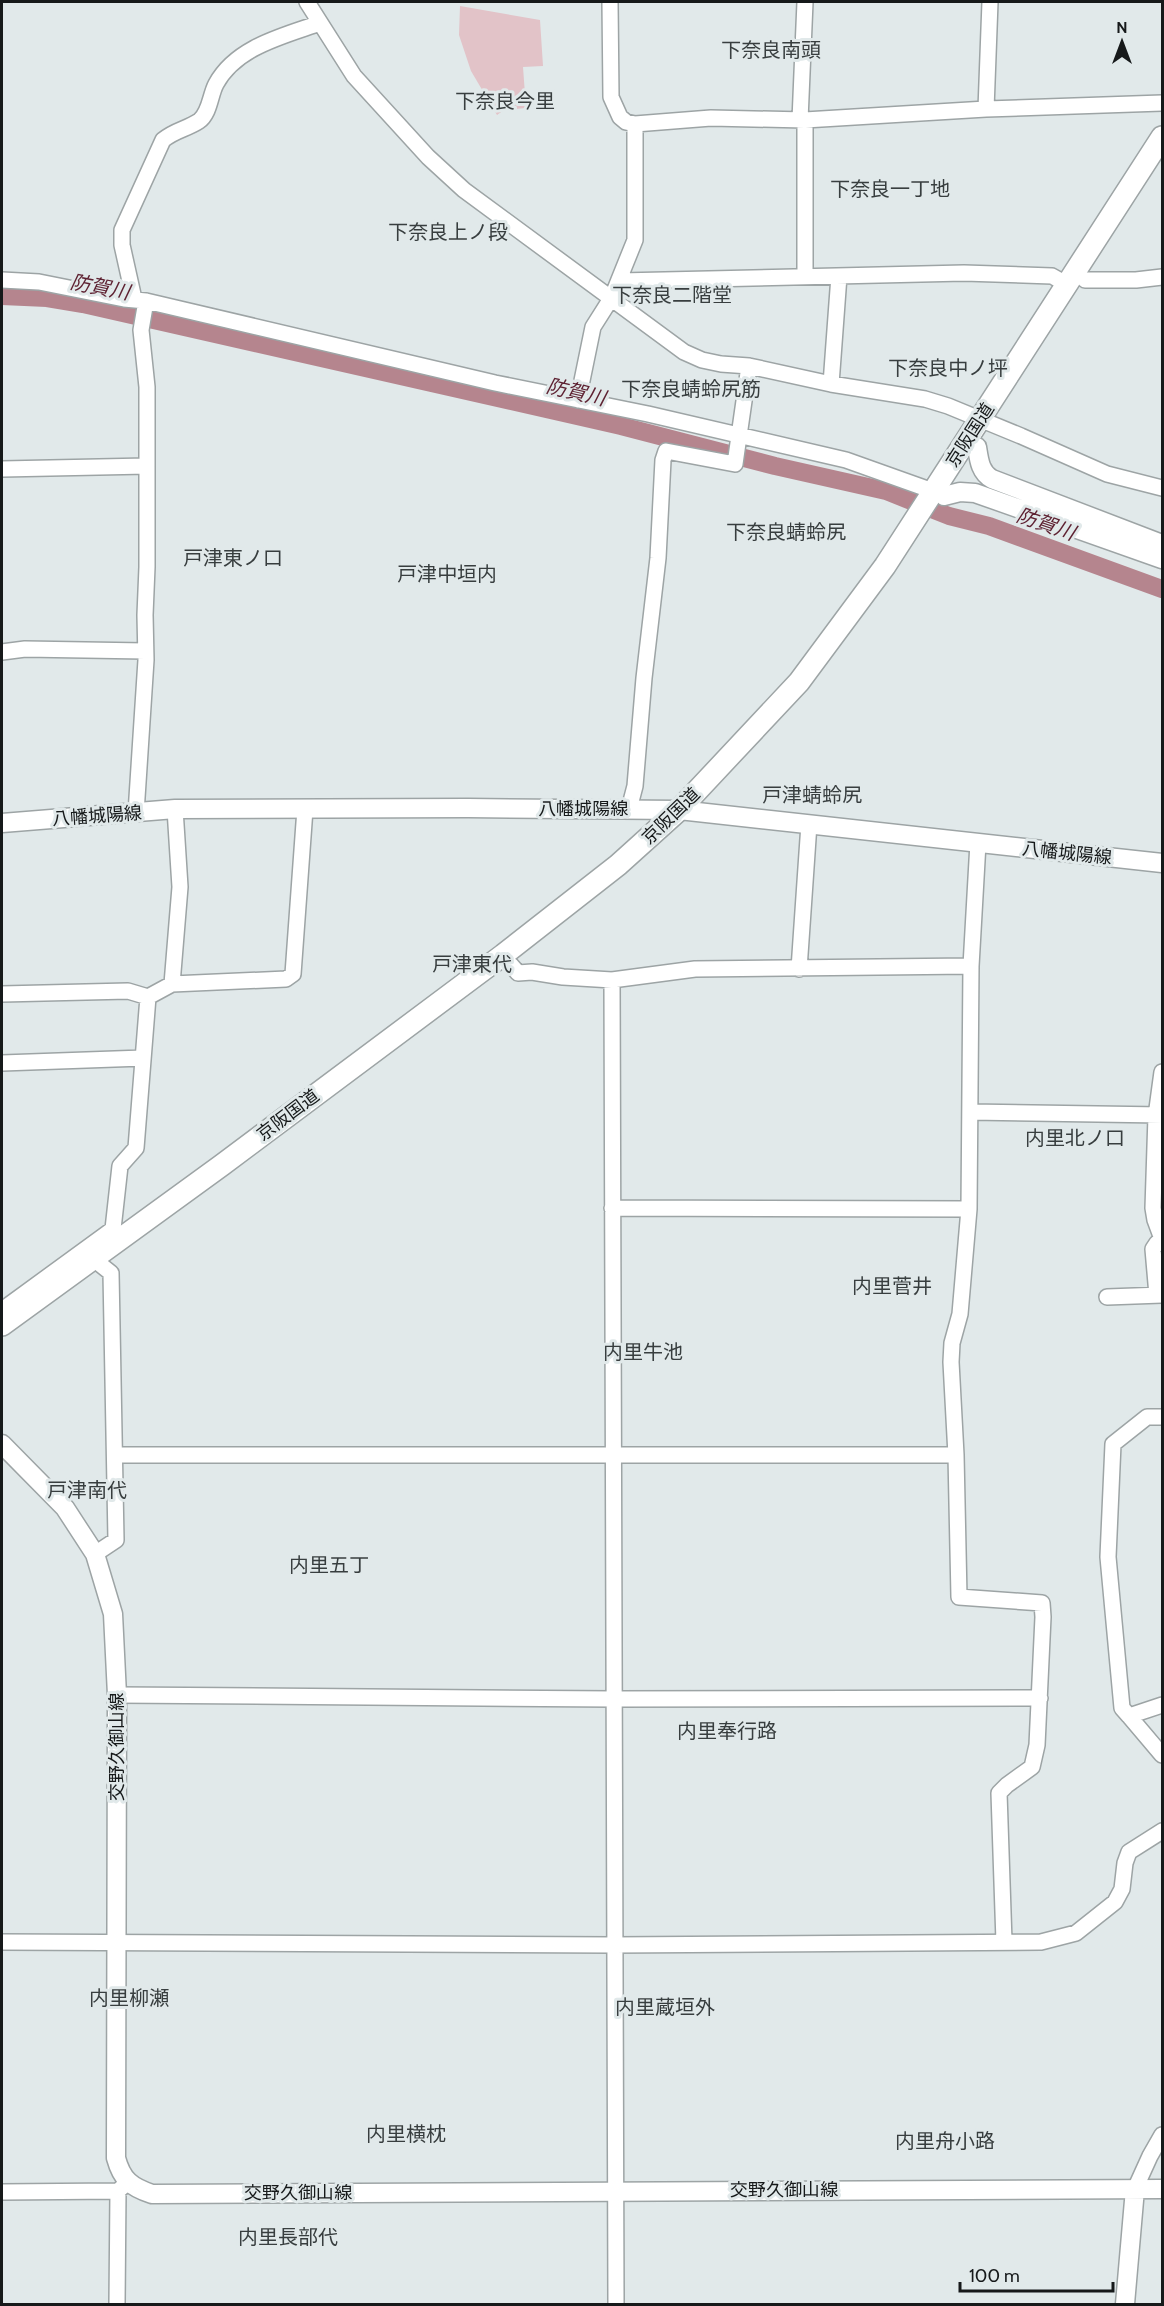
<svg xmlns="http://www.w3.org/2000/svg" width="1164" height="2306" font-family="Cabin,'Noto Sans JP',sans-serif">
<style>
.green{fill:#e2c3c8}
.lines{fill:none;stroke-linecap:round;stroke-linejoin:round}
.river{stroke:#b5858e;stroke-width:18}
.minor-casing{stroke:#9da4a5;stroke-width:18}
.major-casing{stroke:#9da4a5;stroke-width:21}
.highway-casing{stroke:#9da4a5;stroke-width:24}
.minor{stroke:#fff;stroke-width:15}
.major{stroke:#fff;stroke-width:18}
.highway{stroke:#fff;stroke-width:21}
.labels{text-anchor:middle;stroke-width:6;stroke-linejoin:round;paint-order:stroke}
.street-label{font-size:18px;fill:#16191a;stroke:#e1e9ea}
.neighbourhood-label{font-size:20px;fill:#383e3f;stroke:#e1e9ea}
.water-label{font-size:20px;font-style:italic;fill:#5e2232;stroke:#e1e9ea}
</style>
<rect width="100%" height="100%" fill="#e1e9ea"/>
<path class="green" d="M460 6 540 20 543 66 523 67 526 108 504 110 497 115 471 71 459 35Z"/>
<g class="lines">
<path class="river" d="M2 296 47 298 83 304 621 426 775 466 886 491 949 516 989 526 1162 589"/>
<defs>
<path id="minor" d="M307 2 354 76 428 157 464 190 684 352 702 360 721 364 749 366 831 384 925 399 948 406 1021 436 1107 474 1162 488
M610 2 611 97 620 117 626 122 635 124 711 118 805 120 986 109 1162 103
M986 109 990 2
M800 120 805 2
M805 120V276
M2 280 39 282 124 299 146 301 495 383 648 414 846 460 933 491
M1085 280H1136L1162 277
M620 281 964 273 1052 276 1068 285
M134 299 122 245V230L163 140C175 130 187 129 199 121 210 113 210 95 216 84 236 47 283 36 320 23
M831 384 839 276
M578 400 593 327 612 297 635 240V124
M2 469 147 466
M2 652 25 649 145 651
M629 809 635 786 644 678 658 558 663 460 666 451 735 464 749 366
M136 813 146 660 145 615 147 567V387L141 330 146 301
M978 843 971 966 969 1209 960 1314 952 1343 951 1362 956 1455 959 1597 1042 1603 1043 1617 1037 1745 1032 1767 1007 1785 999 1793 1004 1942
M511 965 518 973 532 972 563 977 612 980 695 969 971 966
M799 969 809 824
M612 980 616 2304
M172 984 180 887 175 809
M2 994 128 991 148 997 172 984 286 979 293 974 305 809
M2 1063 143 1058
M1162 1072 1156 1116 1153 1208 1155 1220 1162 1239
M970 1112 1162 1115
M612 1208 969 1209
M1157 1295 1153 1249 1157 1243 1162 1241
M1107 1297 1162 1295
M2 1310 113 1229 120 1166 136 1148 148 997
M116 1455H956
M95 1554 116 1540 111 1273 101 1265
M117 1695 613 1699 1040 1698
M1162 1705 1129 1716 1162 1755
M1129 1716 1122 1708 1108 1557 1113 1444 1147 1417H1162
M2 1942 614 1945 1041 1942 1076 1933 1115 1902 1122 1889 1125 1863 1129 1852 1162 1831
M1135 2189 1150 2156 1162 2135
M2 2192 118 2191
M117 2304 118 2191 128 2182"/>
<path id="major" d="M977 447C979 460 980 472 992 479L1162 544
M944 496 960 492 975 493 1162 559
M2 823 175 809 468 808 679 810 1162 863
M2 1444 65 1508 95 1554 113 1614 117 1695 116 2158C122 2180 131 2187 152 2194L1162 2189
M1125 2304 1135 2189"/>
<path id="highway" d="M2 1325 222 1165 503 955 618 865 679 810 799 682 885 566 1162 137"/>
</defs>
<use href="#minor" class="minor-casing"/>
<use href="#major" class="major-casing"/>
<use href="#highway" class="highway-casing"/>
<use href="#minor" class="minor"/>
<use href="#major" class="major"/>
<use href="#highway" class="highway"/>
</g>
<g class="labels">
<g class="street-label">
<text transform="translate(970 435) rotate(-57)" y="6">京阪国道</text>
<text x="583" y="815">八幡城陽線</text>
<text transform="translate(97 816) rotate(-4)" y="6">八幡城陽線</text>
<text transform="translate(671 816) rotate(-44)" y="6">京阪国道</text>
<text transform="translate(1067 853) rotate(6)" y="6">八幡城陽線</text>
<text transform="translate(288 1115) rotate(-37)" y="6">京阪国道</text>
<text transform="translate(117 1747) rotate(-90)" y="6">交野久御山線</text>
<text x="784" y="2196">交野久御山線</text>
<text x="298" y="2199">交野久御山線</text>
</g>
<g class="neighbourhood-label">
<text x="771" y="57">下奈良南頭</text>
<text x="505" y="108">下奈良今里</text>
<text x="890" y="196">下奈良一丁地</text>
<text x="448" y="239">下奈良上ノ段</text>
<text x="672" y="302">下奈良二階堂</text>
<text x="948" y="375">下奈良中ノ坪</text>
<text x="691" y="396">下奈良蜻蛉尻筋</text>
<text x="786" y="539">下奈良蜻蛉尻</text>
<text x="233" y="565">戸津東ノ口</text>
<text x="447" y="581">戸津中垣内</text>
<text x="812" y="802">戸津蜻蛉尻</text>
<text x="472" y="971">戸津東代</text>
<text x="1075" y="1145">内里北ノ口</text>
<text x="892" y="1293">内里菅井</text>
<text x="643" y="1359">内里牛池</text>
<text x="87" y="1497">戸津南代</text>
<text x="329" y="1572">内里五丁</text>
<text x="727" y="1738">内里奉行路</text>
<text x="129" y="2005">内里柳瀬</text>
<text x="665" y="2014">内里蔵垣外</text>
<text x="406" y="2141">内里横枕</text>
<text x="945" y="2148">内里舟小路</text>
<text x="288" y="2244">内里長部代</text>
</g>
<g class="water-label">
<text transform="translate(100 287) rotate(11)" y="7">防賀川</text>
<text transform="translate(576 392) rotate(13)" y="7">防賀川</text>
<text transform="translate(1046 524) rotate(19)" y="7">防賀川</text>
</g>
</g>
<rect width="1164" height="2306" fill="none" stroke="#16191a" stroke-width="6"/>
<g transform="translate(1122 42)" stroke="#e1e9ea" stroke-width="4.5" paint-order="stroke">
<path d="M0-4.5L10 22L0 15L-10 22Z" fill="#16191a"/>
<text y="-9" font-size="16" font-weight="bold" text-anchor="middle" fill="#16191a">N</text>
</g>
<path d="M960 2282v9h153v-9" fill="none" stroke="#16191a" stroke-width="3"/>
<text x="969" y="2282" font-size="18" fill="#16191a" stroke="#e1e9ea" stroke-width="4.5" paint-order="stroke">100 m</text>
</svg>
